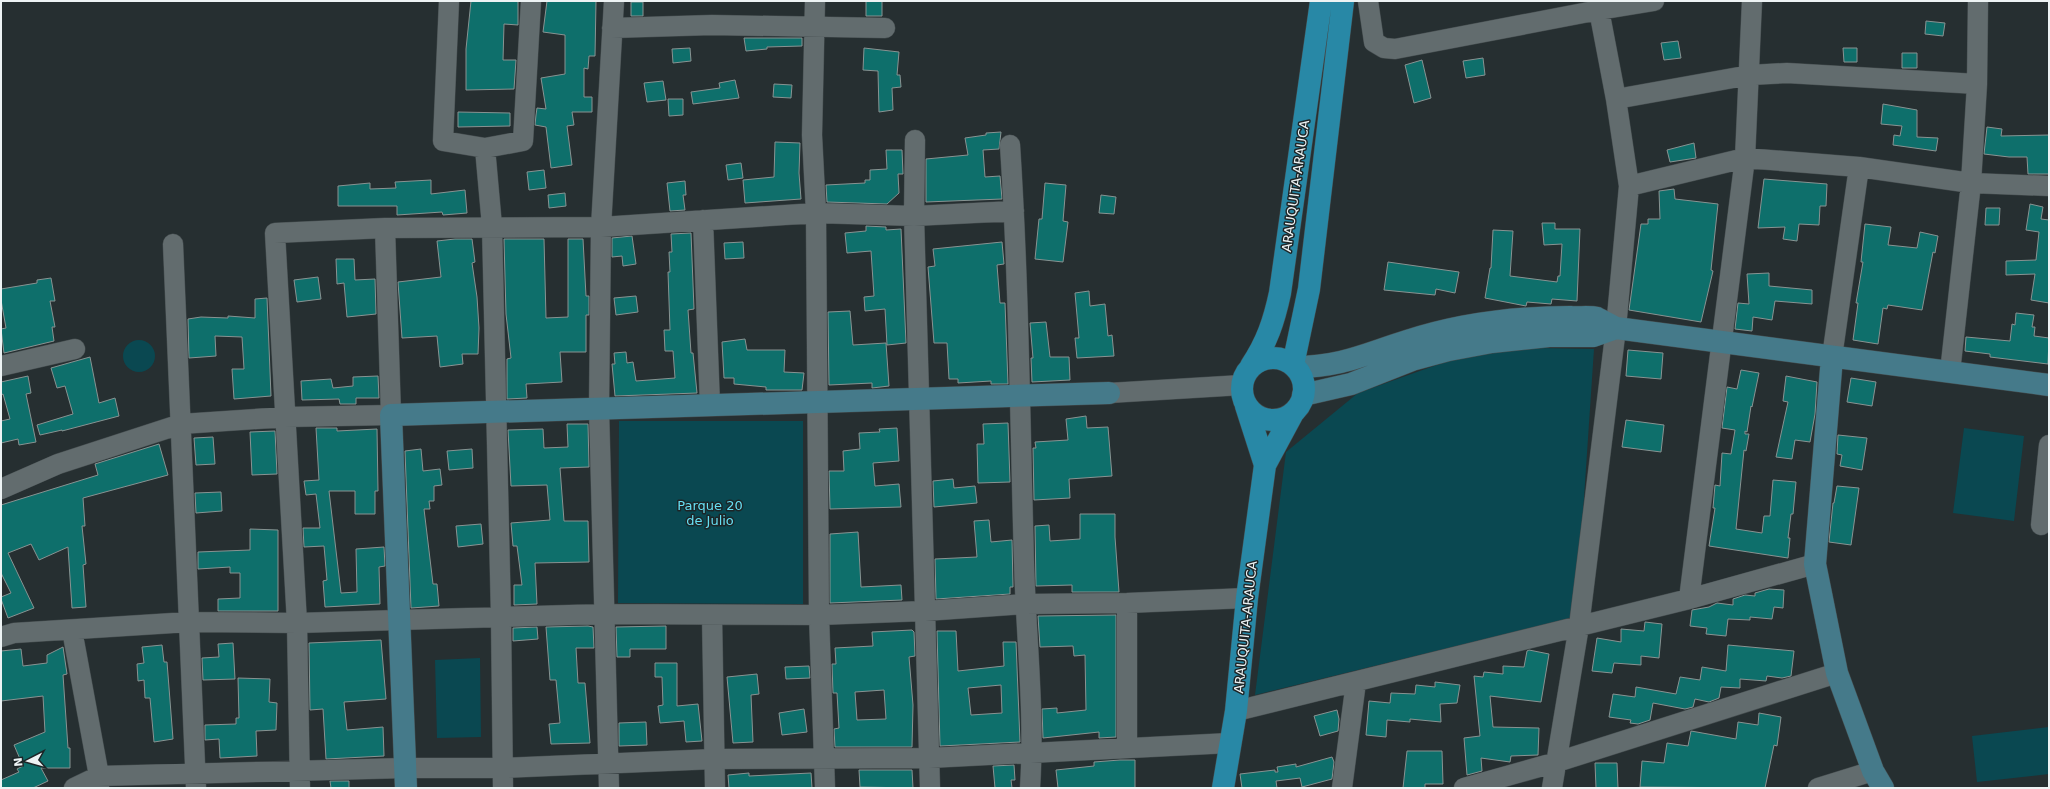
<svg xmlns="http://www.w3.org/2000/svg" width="2050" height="789" font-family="'DejaVu Sans',sans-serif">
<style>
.green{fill:#0a4851}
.building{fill:#0e6f6b;stroke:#889392;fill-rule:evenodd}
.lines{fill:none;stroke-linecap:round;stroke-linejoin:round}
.street-casing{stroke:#444c4e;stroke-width:21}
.secondary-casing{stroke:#444c4e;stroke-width:23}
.primary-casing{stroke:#444c4e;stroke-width:23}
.street{stroke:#626c6e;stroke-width:20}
.secondary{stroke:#457a8a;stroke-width:22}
.primary{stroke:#2888a6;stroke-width:22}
.labels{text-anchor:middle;stroke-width:3;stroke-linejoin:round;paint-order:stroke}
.street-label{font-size:13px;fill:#edf3f4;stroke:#1d2527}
.park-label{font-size:13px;fill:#66dff3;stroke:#1d2527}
</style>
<rect width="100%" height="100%" fill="#262f31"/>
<path class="green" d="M123 356a16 16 0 1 1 32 0a16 16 0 1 1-32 0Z
M1487 347 1594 349 1576 617 1255 695 1286 452 1358 393Z
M619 421H803V604L618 603Z
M1964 428 2024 436 2014 521 1953 513Z
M480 658 481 737 437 738 435 660Z
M2049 727V774L1977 782 1972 736Z"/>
<path class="building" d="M471 1H518V25L504 24 503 60H516L514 89 466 90V49Z
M547 1H596L595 56H589L588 69 584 68V97H592V112H572L574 125 567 126 572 165 551 168 546 127 535 125 536 115 537 108 546 109 541 78 565 74V35L543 32Z
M866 1H882V16H866Z
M631 2H643V16H631Z
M1926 21 1945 23 1943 36 1925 34Z
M744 38H802V46L767 47V49L746 51Z
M1678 41 1681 58 1664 60 1661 43Z
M690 48 691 61 673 63 672 49Z
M864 48 899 52 897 75H900L901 87 892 88 893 110 879 112 878 71 863 70Z
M1843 48H1857V62H1844Z
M1902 53H1917V68H1902Z
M1483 58 1485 75 1466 78 1463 61Z
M1422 60 1431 98 1414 103 1405 65Z
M735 80 739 98 693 104 691 92 720 88 719 83Z
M663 81 666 100 647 102 644 83Z
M774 84 792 85 791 98 773 97Z
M668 99H683V115L669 116Z
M1883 104 1917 110V137L1938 138 1936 151 1893 145 1894 135 1900 136 1902 126 1881 124Z
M458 112 510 113V126L458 127Z
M1987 127 2002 129 2001 136 2049 135V174H2028L2027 157H2009L1984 154Z
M1001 132 999 149 983 150 985 177 1000 176 1002 199 926 202V159L968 155 965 138 986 135V133Z
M775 142 800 143 799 173 801 199 745 203 743 180 774 177Z
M1694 143 1696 158 1670 162 1667 150Z
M886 150H902L903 174H898L899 193 887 204 827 202 826 185 865 183V180H870V170L887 169Z
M741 163 743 178 728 180 726 165Z
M544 170 546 188 529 190 527 172Z
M1764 179 1827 184 1826 206H1820L1819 225 1799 224 1797 241 1783 239 1785 227 1758 228Z
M431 180V194L465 190 467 213 443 215 442 212 397 215V206H338V186L370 183V189L396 188 395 182Z
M685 181 686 195H683L685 210 670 211 667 183Z
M1045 183 1066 185 1063 221 1068 222 1063 262 1035 259 1039 219H1042Z
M1674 189 1675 199 1718 204 1711 270 1713 271 1701 322 1629 310 1641 224H1648V219H1660L1659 191Z
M565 193 566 206 549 208 548 195Z
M1101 195 1116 197 1114 214 1099 213Z
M2030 204 2043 207 2041 219 2049 220V303L2031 300 2035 274 2006 275V261L2036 260 2039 232 2026 230Z
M1986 208H2000L1999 225H1985Z
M1542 223H1555V229H1580L1577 301 1552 299 1551 304 1527 302 1526 306 1485 298 1490 268H1491L1493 230 1513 231 1510 276 1557 282 1558 276H1560L1562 244 1544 245Z
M1865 224 1891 227 1888 245 1917 248 1920 232 1938 236 1935 253 1933 252 1922 310 1888 305 1887 309 1883 308 1878 344 1853 340 1858 303H1856L1863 262H1861Z
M866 226 886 227V230L901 229 906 343 887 345 885 309 865 311 864 297 874 296 871 251 847 253 845 233 866 231Z
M691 233 694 309 688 310 691 353H693L697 393 615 396 612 364H615L614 353 626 352 627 363 633 362 636 381 675 378 673 351H665L664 330H670L668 272H670L669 252H672L671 234Z
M632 236 636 264 623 266 622 256 612 257V238Z
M455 239H472L475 262 472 263 477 297 479 328 478 354H462L463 364 440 367 437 336 402 338 398 282 441 277 437 241Z
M504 239H544L546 318 568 317V239H583L586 296H589V315H586V352H560L562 382 526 384 527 398 507 399V359L511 358 506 314Z
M743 242 744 258 725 259 724 243Z
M1002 242 1004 264 997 265 1000 303H1005L1008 384H991V381L958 383V379H949L947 343H934L928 267 935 266 933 249Z
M336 259H354L355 280 375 279 376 314 347 317 344 283 337 284Z
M1388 262 1459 272 1455 293 1436 289 1435 295 1384 290Z
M1769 273V286L1812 290V304L1775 301 1772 320 1753 317 1752 331 1735 329 1738 303 1749 304 1747 274Z
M318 277 321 299 297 302 294 280Z
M51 278 55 301H50L55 327H52L54 341 4 353 1 329 6 328 1 300V289L37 283V280Z
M1089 291 1090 306 1105 304 1108 336 1112 335 1114 356 1077 358 1075 338H1079L1075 293Z
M636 296 638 312 616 315 614 298Z
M267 298 271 396 234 399 232 369H244L242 337 215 336 216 356 189 358 188 319 201 317 228 318V316L255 318V299Z
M850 311 853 345 886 343 889 386 872 388V383L829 385 828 312Z
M2016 313 2034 315 2032 327H2035L2034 336 2049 338 2048 364 1990 357V354L1965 351 1966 337 2010 341 2012 324 2015 325Z
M1046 322 1050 357H1069L1070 380 1032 382 1031 358H1033L1030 323Z
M745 339 747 350H785L784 372 804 373 802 390H766V387L734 384V378H724L722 342Z
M1628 350 1663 353 1661 379 1626 376Z
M90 357 99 403 115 398 119 416 62 431V430L40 435 37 425 73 414 65 386 57 388 51 368Z
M1741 370 1759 373 1752 407 1751 406 1747 432 1745 431V434H1749L1746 451 1744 450 1736 529 1762 533 1764 516H1770L1773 480 1796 482 1793 514H1791L1788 538H1790L1788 558 1709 546 1715 508H1713L1715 485 1720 486 1722 453 1731 454 1735 430 1722 428 1727 387 1737 389Z
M28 376 31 393 26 394 36 442 19 445 18 439 1 443V421L10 419 3 394 1 395V382Z
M378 376 379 398H356V404H340L339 399 302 400 301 381 331 379 333 388 353 386V377Z
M1786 376 1817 382 1815 414 1810 442 1795 440 1792 459 1776 457 1788 402 1783 401Z
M1851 378 1876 382 1872 406 1847 402Z
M1086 416 1087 428 1108 427 1112 476 1069 479 1070 498 1034 500 1033 448H1036L1035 442 1068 440 1066 419Z
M1626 420 1664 425 1661 452 1622 447Z
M1008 423 1010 482 978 483 977 444H984L983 424Z
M567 424H588L589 467 560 468 564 521H588L589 562 535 563 537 604 514 605V585H522L517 546H513L511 523 550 520 547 485 511 486 508 430 543 429 544 448 568 447Z
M316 428H337V431L377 429 378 491H375V514H355V491H329L341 593 357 592 356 549 384 547 385 566 379 567 380 604 325 607 323 581 327 580 324 546 304 547 303 528H320L316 494 306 495 304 481 319 480Z
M897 428 899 461 873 463 875 486 899 484 901 507 830 509 829 471H844L843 451 860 449 859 433 880 432 879 429Z
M275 431 277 474 252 475 250 432Z
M1838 435 1867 438 1862 470 1840 466 1842 455 1837 454Z
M213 437 215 464 196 465 194 438Z
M159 444 168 475 83 498 85 526H82L86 564 83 565 86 607 72 608 68 547 39 560 31 544 8 553 34 608 8 618 1 599V597L11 593 1 573V505L98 475 95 464Z
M421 449 423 471 440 469 442 485 434 486V501H429L430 509H424L433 584H437L439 606 411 608 405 451Z
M472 449 473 468 449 470 447 451Z
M953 479 954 488 975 486 977 503 934 507 933 481Z
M1837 486 1859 488 1851 545 1829 542 1833 503H1834Z
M221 492 222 511 196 513 195 493Z
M1080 514H1115V537L1119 592H1072V585L1036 586 1035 526 1049 525 1050 541 1080 539Z
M989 520 991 542 1012 540 1013 587H1010V594L936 599 935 559 977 557 974 521Z
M481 524 483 544 458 547 456 526Z
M250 529 278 530V611H218V599L240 598V573H230V567L198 569V552L250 550Z
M858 532 861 587 901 585 902 600 830 603V534Z
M1769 589 1784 590 1783 608 1774 607 1772 619 1750 617V620L1728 619 1726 636 1706 634 1707 628 1690 626 1692 610 1709 607 1717 603 1733 605V599L1745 595 1755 596V593Z
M1116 615V737L1099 738V732L1043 738 1042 709 1057 708V713L1086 710 1085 655 1074 656 1073 646 1040 647 1038 616Z
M1645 622 1662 624 1659 658 1641 656V665L1614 663 1612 673 1592 671 1597 638 1621 642V629L1644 631Z
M588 626 593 627 594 648H576L578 683H585L590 743 551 744 549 724 560 723 556 680H550L546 627Z
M666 626V649H630V657H617L616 627Z
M537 627 538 639 513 641V628Z
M912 630 914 632 915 656 909 657 913 705 912 747H835L834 729 839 728 837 693H833L832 664H836L835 648 873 646 872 632ZM884 690 886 719 857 720 855 692Z
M937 631H956L958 671 1004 666 1003 642H1016L1020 742 940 746ZM1001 685 1002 713 971 715 968 688Z
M381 640 386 699 344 702 347 730 383 727 384 756 326 759 323 709 310 710 309 643Z
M233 643 235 679 203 680 202 658 219 657 218 644Z
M162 645 164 662H167L173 739 154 742 150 698H145L144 680 138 681 137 664 144 663 142 647Z
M1728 645 1794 651 1791 676 1782 678 1767 676 1766 681 1740 679V688L1721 687 1719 698 1709 702 1695 699 1693 707 1685 709 1653 703 1650 720 1638 724 1630 723 1631 720 1609 717 1613 694 1635 697 1636 687 1676 694 1680 677 1700 680 1702 667 1726 671Z
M63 647 67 674 63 675 68 748H70V768H41L48 781 33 788H1V780L19 772 17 769 23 766 14 745 45 732 43 696 1 701V651L21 649 23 666 47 663V655Z
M1529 650 1549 654 1541 702 1490 696 1493 727 1539 728 1538 755 1511 756 1510 762 1481 758 1482 771 1467 775 1464 738 1480 736 1474 676 1483 677 1484 672 1503 674V666L1524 667 1527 651Z
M655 663H677V706L698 704 702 741 686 742 684 721 660 723 658 706 663 705 662 677H655Z
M809 666 810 678 786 679 785 667Z
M757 674 759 694 751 695 753 742 733 743 727 677Z
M238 678 270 679 269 702 277 703 276 730 256 731 257 756 220 758 219 739 205 740V725L236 724V718H239Z
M1435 682 1460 685 1457 703 1440 704 1441 722 1410 719V722L1387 720 1386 737 1366 735 1369 701 1390 703 1391 693 1415 694 1416 685 1435 687Z
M804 709 807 732 782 735 779 713Z
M1337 710 1339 719 1338 731 1320 736 1314 716Z
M1759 713 1781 717 1777 746 1774 745 1765 788 1640 787 1642 761 1664 763 1667 743 1688 746 1691 731 1736 739 1738 722 1758 725Z
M646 722 647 745 619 746V723Z
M1407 751H1442L1443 784H1425V788H1403Z
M1332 757 1334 762 1332 779 1302 787 1300 778 1276 781 1277 788H1242L1240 774 1275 770V772H1278L1277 767 1296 764V767Z
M1120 760H1135V788H1058L1056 770 1094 766V762Z
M1595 763H1617L1618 788H1596Z
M1014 765 1015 780H1011L1012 788H995L993 766Z
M859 770H912L913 788 860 787Z
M749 773V776L811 773 812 788H729L728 775Z
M330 781H349V788H331Z"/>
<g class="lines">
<defs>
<path id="street" d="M449 1 443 141 485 148 523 141 531 1
M815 1 812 135 816 213 819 615 825 788
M1368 1 1374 42 1384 48 1395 49 1599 10 1654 1
M612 28 712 25 885 28
M1616 99 1750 75 1787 73 1977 84
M915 140 914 216 930 788
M1010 145C1019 284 1020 423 1024 562 1026 637 1035 713 1030 788
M485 148 492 226 501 617 503 788
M1629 186 1745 158 1859 167 1971 183 2049 186
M703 220 710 405
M173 244 196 788
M1832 357 1859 167
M1 366 75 349
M1950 372 1971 183 1977 84 1978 1
M1109 393 1242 385
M1 489 58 464 181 424 286 417 391 415 385 228
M2041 525 2049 445
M1689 599 1745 158 1752 1
M712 615 715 788
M72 630 99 776V788
M1 637 14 633 189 622 297 623 604 614 819 615 925 611 1025 604 1127 603 1247 598
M1236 711 1689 599 1815 564
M1127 748V603
M74 788 99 776 405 768H502L715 759 929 758 1230 743
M300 788 297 623 275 233 385 228 601 227 816 213 914 216 1014 211
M609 788 599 409 601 227 614 1
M1342 788 1356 682
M1464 788 1557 762 1837 673
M1552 788 1579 626 1616 328 1629 186 1616 99 1599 10
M1818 788 1873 771"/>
<path id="secondary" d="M1832 357 1815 564 1837 673 1873 771 1883 788
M1295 367C1341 367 1365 354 1407 341 1459 324 1515 317 1570 317 1578 318 1589 316 1597 318 1603 321 1610 325 1616 328L2049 385
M1303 395 1351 384 1412 360 1449 350 1492 342 1549 336H1593L1616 328
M406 788 391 415 1109 393"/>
<path id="primary" d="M1242 389a31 31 0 1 1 62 0a31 31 0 1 1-62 0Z
M1293 365 1309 289 1343 1
M1251 366C1267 342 1274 321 1280 293L1321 1
M1246 406 1265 465
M1223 788 1236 711 1247 598 1265 465 1293 413"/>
</defs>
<use href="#street" class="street-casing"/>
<use href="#secondary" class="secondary-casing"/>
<use href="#primary" class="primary-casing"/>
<use href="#street" class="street"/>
<use href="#secondary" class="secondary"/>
<use href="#primary" class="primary"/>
</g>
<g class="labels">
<g class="street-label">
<text transform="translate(1295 186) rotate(-82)" y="5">ARAUQUITA-ARAUCA</text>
<text transform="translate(1245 627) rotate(-84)" y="5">ARAUQUITA-ARAUCA</text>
</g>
<g class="park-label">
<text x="710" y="510">Parque 20<tspan x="710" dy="15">de Julio</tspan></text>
</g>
</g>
<rect width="2050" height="789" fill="none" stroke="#edf3f4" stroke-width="4"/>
<g transform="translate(28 761) rotate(264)" stroke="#1d2527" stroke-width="3" paint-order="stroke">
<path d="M0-3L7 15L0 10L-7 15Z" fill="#edf3f4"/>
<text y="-6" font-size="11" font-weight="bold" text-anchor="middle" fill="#edf3f4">N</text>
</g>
</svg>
